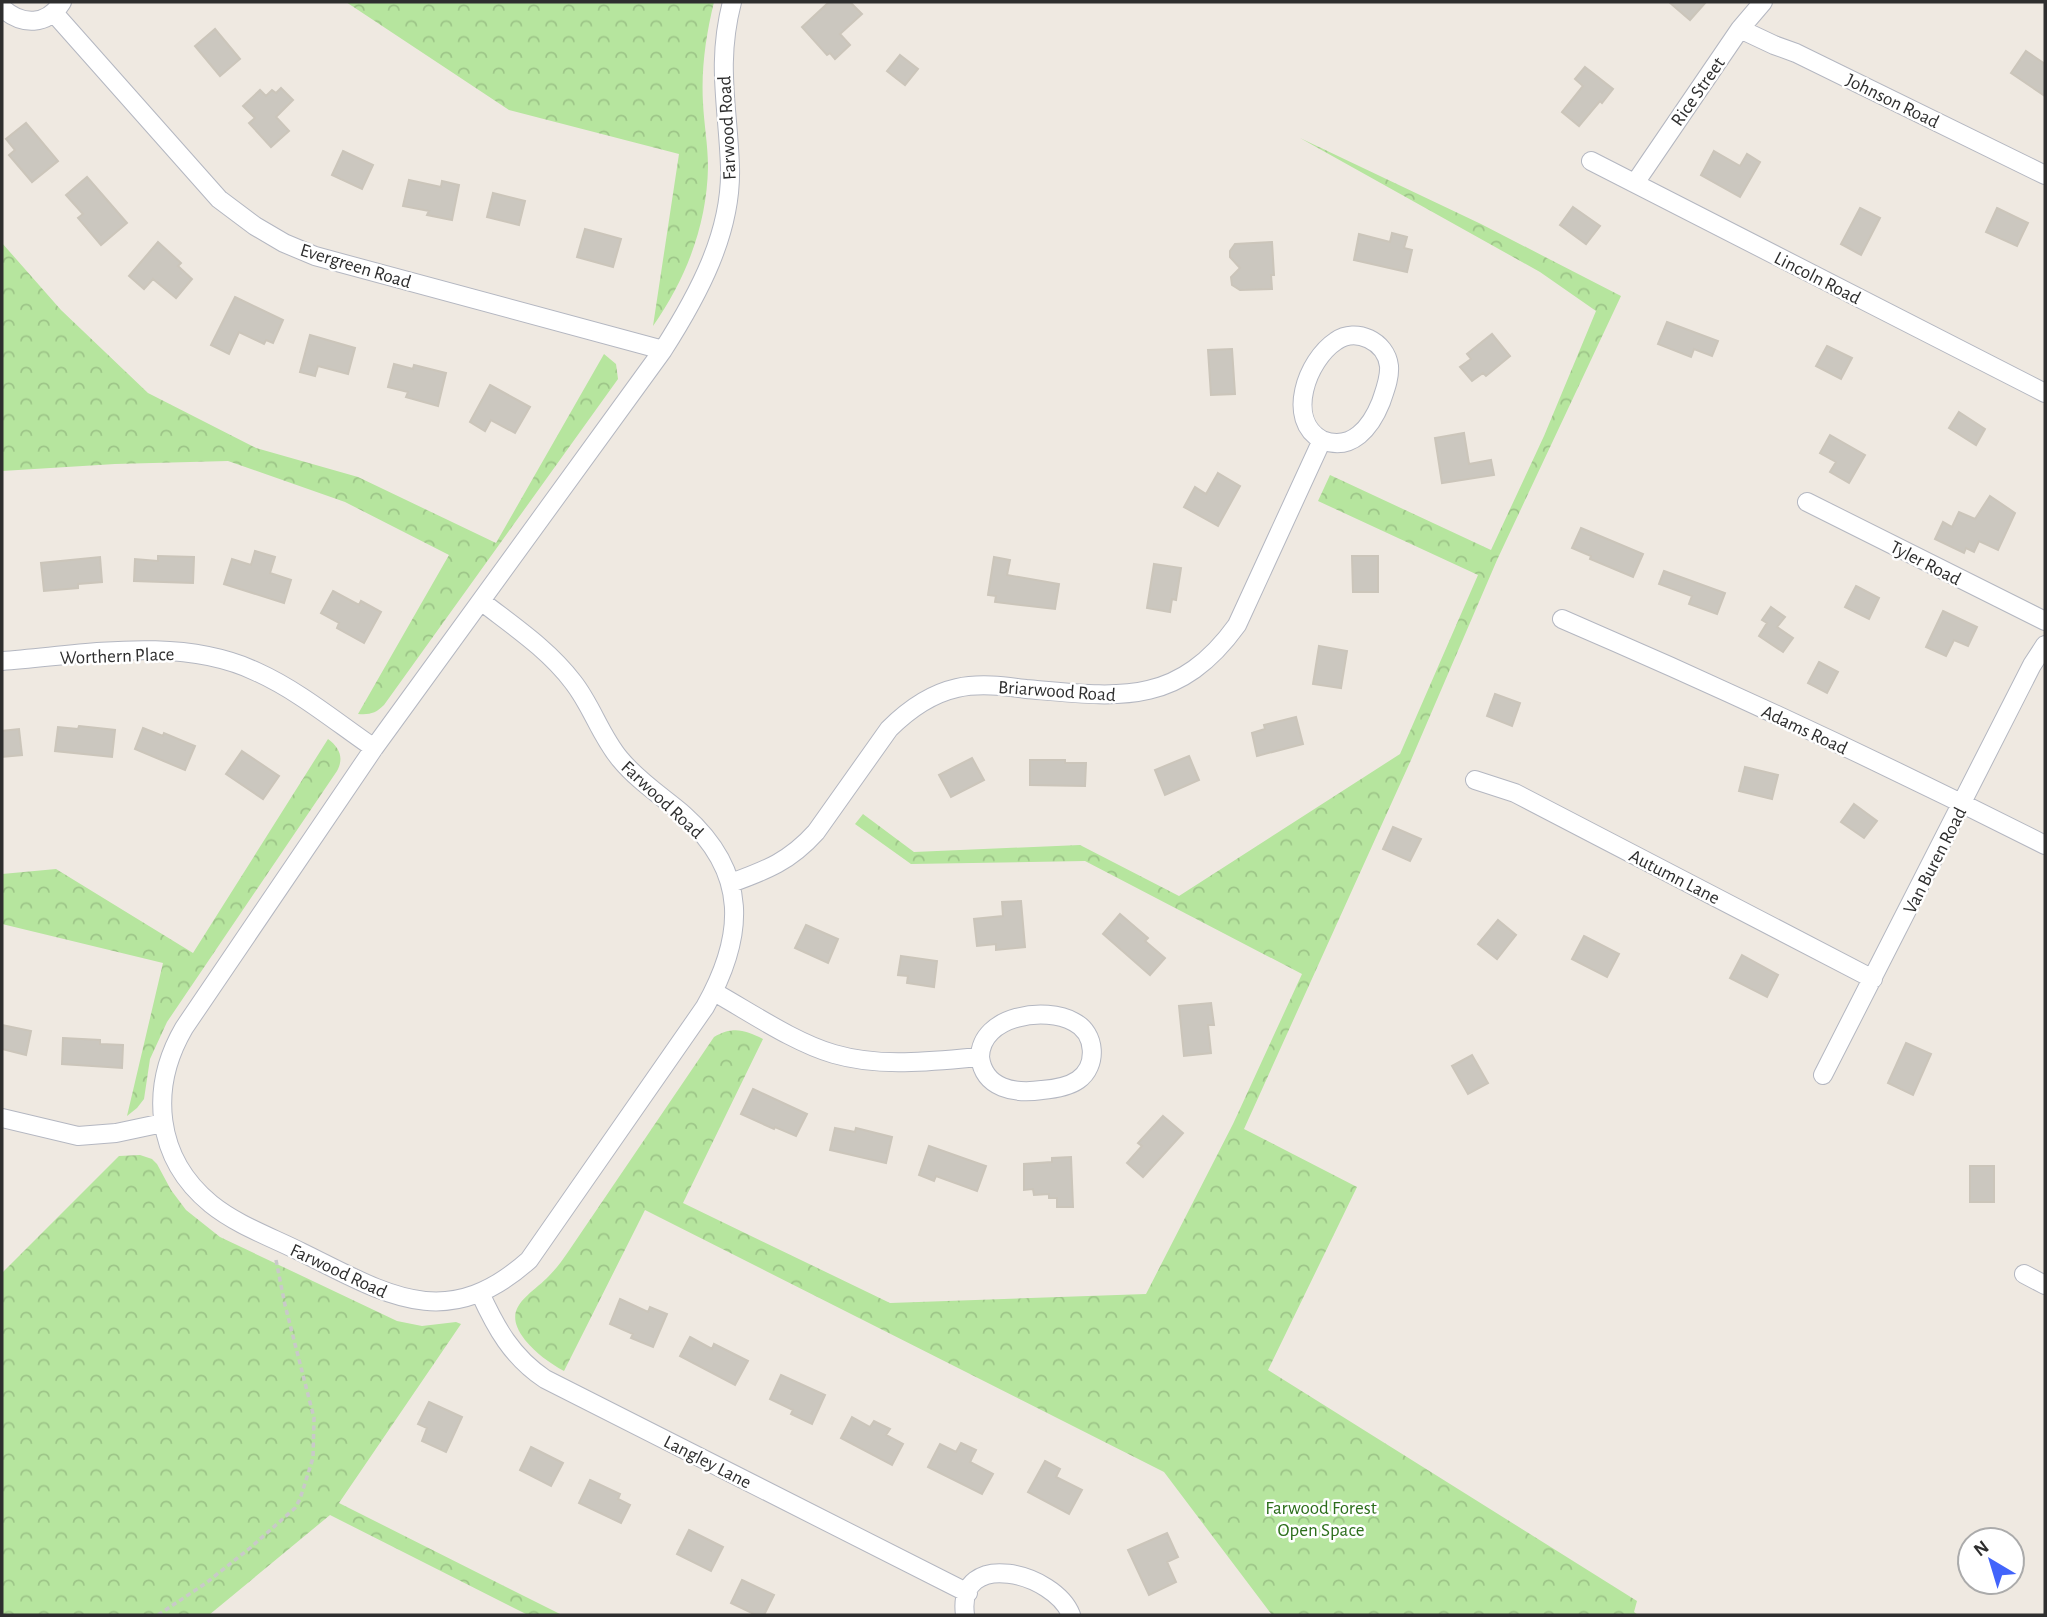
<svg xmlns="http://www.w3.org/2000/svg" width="2047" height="1617" font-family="'Alegreya Sans',sans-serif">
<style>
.park{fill:url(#park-crowns)}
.building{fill:#cbc7bf;stroke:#cbc5ba;stroke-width:2}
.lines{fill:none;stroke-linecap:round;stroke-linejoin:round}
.minor-casing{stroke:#b4b7c1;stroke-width:20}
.path{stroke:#c9c9c9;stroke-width:3.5;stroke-dasharray:5 3.5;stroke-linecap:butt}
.minor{stroke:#fff;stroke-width:18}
.labels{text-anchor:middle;stroke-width:5;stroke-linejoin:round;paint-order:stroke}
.street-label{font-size:19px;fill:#2e2e2e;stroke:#fff}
.park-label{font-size:19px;fill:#2c6e1b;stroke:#fff}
</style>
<defs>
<pattern id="park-crowns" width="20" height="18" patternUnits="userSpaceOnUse" patternTransform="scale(1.75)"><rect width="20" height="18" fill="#b6e59e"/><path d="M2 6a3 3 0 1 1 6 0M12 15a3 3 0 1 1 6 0" fill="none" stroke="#9dc588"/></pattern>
</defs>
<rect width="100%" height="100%" fill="#efe9e1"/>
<path class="park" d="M346 2H714C706 35 701 68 703 103 704 124 708 145 708 167 707 225 686 279 653 326L679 154 509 110Z
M1300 138 1481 224 1621 296 1497 560 1411 760 1244 1129 1357 1187 1268 1370 1637 1601 1634 1612 1638 1615H1272L1164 1472 645 1210 564 1371C549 1363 536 1353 525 1340 501 1309 526 1298 547 1278 555 1270 562 1261 568 1252L714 1037C733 1026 745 1030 763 1039L683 1203 890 1303 1146 1294 1233 1124 1302 974 1085 861 911 864 855 824 863 814 914 852 1080 845 1179 896 1400 754 1478 575 1318 501 1330 475 1491 550 1544 436 1596 311 1540 272Z
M2 243 61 310 148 393 256 448 358 477 496 543 604 354 616 364 618 379 384 705C376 713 370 715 358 714L449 555 345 502 228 461 115 464 2 471Z
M328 739C340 748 344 758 337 771L167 1022 150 1059 144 1099 137 1108 127 1116 163 963 2 924V874L56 869 193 953Z
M140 1155 152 1159 157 1164 171 1190 186 1210 220 1237 397 1321 422 1326 456 1322 461 1324 339 1503 562 1615H528L330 1515 209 1615H2V1273L119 1156Z"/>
<path class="building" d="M829 2H850L862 14 840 34 850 45 835 59 830 53 827 55 802 27Z
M1669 2H1706L1690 20Z
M215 29 240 59 220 76 195 46Z
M2026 51 2045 64V96L2011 73Z
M900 55 918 69 905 85 887 71Z
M1585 67 1613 89 1602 103 1600 101 1579 126 1562 112 1583 86 1575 79Z
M281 88 293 100 276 117 289 131 271 147 249 123 255 118 243 106 260 90 266 96 272 90 276 93Z
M26 123 58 161 32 182 9 155 15 150 6 139Z
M343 151 373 165 362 189 332 175Z
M1714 151 1740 166 1747 154 1760 162 1740 197 1701 175Z
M87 177 127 223 101 245 78 218 83 214 66 195Z
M409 180 441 187 442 181 459 185 452 220 427 215 429 211 403 206Z
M493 193 525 201 519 225 487 217Z
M1573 207 1600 226 1586 244 1560 225Z
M1860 208 1880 218 1861 255 1841 244Z
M1997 208 2028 223 2017 246 1986 232Z
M585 229 621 239 613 267 577 257Z
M1392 233 1407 237 1404 248 1412 250 1407 272 1354 260 1359 234 1390 242Z
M158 242 181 263 178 266 192 279 176 298 153 279 144 289 129 276Z
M1272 242 1274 275H1271L1272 289 1240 290 1232 285 1231 277 1240 268 1230 257V251L1235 244Z
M235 297 283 320 273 343 266 340 264 344 239 332 229 354 211 345Z
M1667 322 1718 341 1712 356 1694 349 1691 357 1658 344Z
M1492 334 1510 356 1486 376 1483 373 1472 381 1460 367 1471 359 1467 354Z
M310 335 355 348 348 374 318 366 315 376 300 372Z
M1827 346 1852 358 1841 379 1816 366Z
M1232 349 1235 394 1211 395 1208 350Z
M394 364 413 369 414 365 446 373 438 406 406 397 408 392 388 387Z
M490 385 530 407 515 433 491 420 485 431 470 422Z
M1959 412 1985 429 1976 445 1949 428Z
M1464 433 1469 464 1491 460 1494 475 1442 483 1435 438Z
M1830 435 1865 455 1849 483 1830 472 1836 462 1820 453Z
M1218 473 1240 486 1218 526 1184 507 1195 487 1206 494Z
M1990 496 2015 513 1998 550 1979 541 1974 552 1966 548 1964 553 1935 539 1943 522 1952 527 1959 512 1975 519Z
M1581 528 1643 554 1633 577 1590 559 1591 556 1572 548Z
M255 551 275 557 270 573 291 580 284 603 224 584 232 559 251 565Z
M158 556 194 557 193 583 134 581 135 559 158 561Z
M1352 556H1378V592H1353Z
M100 557 102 582 78 584V588L44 591 41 563Z
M994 557 1010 560 1007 575 1059 584 1055 609 995 602 996 596 988 595Z
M1154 564 1181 568 1176 600 1172 599 1170 612 1147 608Z
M1664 571 1725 593 1717 614 1689 604 1692 596 1659 584Z
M1856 586 1879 598 1869 619 1845 607Z
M333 591 359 605 361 601 381 612 364 643 337 628 339 623 321 613Z
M1771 607 1785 617 1777 627 1793 638 1783 652 1759 636 1767 623 1762 620Z
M1943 611 1977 627 1968 646 1954 640 1946 656 1926 647Z
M1319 646 1347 651 1341 688 1313 684Z
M1819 662 1838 672 1827 693 1808 683Z
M1495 694 1520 703 1512 726 1487 716Z
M1296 717 1303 744 1257 756 1252 733 1265 729 1264 725Z
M79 726 115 730 112 757 55 751 58 727 78 729Z
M143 728 163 736 164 733 195 746 185 770 135 749Z
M19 729 22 755 2 757V731Z
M242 751 279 776 263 799 226 774Z
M1189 756 1199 780 1165 795 1155 770Z
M972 758 984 780 951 797 939 775Z
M1030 760H1065V763H1086L1085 786 1030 785Z
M1745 767 1778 775 1772 799 1739 791Z
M1854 804 1877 821 1864 838 1841 822Z
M1393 827 1421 839 1410 861 1383 849Z
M1021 901 1025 947 996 950V944L977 946 974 919 1003 916 1002 902Z
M1120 914 1148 938 1145 941 1165 958 1150 975 1103 934Z
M1498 920 1516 935 1497 959 1478 944Z
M806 925 838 939 828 963 795 948Z
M1584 936 1619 954 1607 977 1572 959Z
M1742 955 1778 975 1767 997 1730 978Z
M901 956 937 961 934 987 907 983 908 976 898 975Z
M1211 1003 1214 1025H1208L1211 1053 1184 1056 1179 1006Z
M2 1025 31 1031 26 1055 2 1049Z
M63 1038 100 1040V1044L123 1045 122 1068 62 1064Z
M1906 1043 1931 1054 1913 1095 1888 1083Z
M1472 1055 1488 1083 1468 1094 1452 1066Z
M753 1089 807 1114 796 1136 775 1127 774 1129 741 1114Z
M1163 1116 1183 1133 1143 1177 1127 1163 1142 1146 1138 1143Z
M835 1128 855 1132 856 1128 892 1137 886 1163 830 1150Z
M929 1146 986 1166 977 1191 936 1176 934 1181 919 1175Z
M1071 1157 1073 1207H1057V1198H1049V1194L1034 1195 1033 1189 1024 1190V1164L1052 1162V1158Z
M1970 1166H1994V1202H1970Z
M620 1299 648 1312 650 1307 667 1314 653 1347 631 1338 633 1334 610 1324Z
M690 1337 712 1349 714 1344 748 1361 735 1385 680 1356Z
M781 1375 825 1395 812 1424 791 1414 793 1410 770 1399Z
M429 1402 462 1417 446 1452 422 1441 427 1428 418 1424Z
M852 1417 870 1427 874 1421 890 1429 886 1435 903 1444 892 1465 841 1438Z
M961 1443 976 1450 970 1462 993 1474 982 1494 928 1467 940 1444 956 1452Z
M531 1447 563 1463 551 1486 520 1470Z
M1045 1461 1060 1469 1056 1477 1082 1490 1069 1514 1028 1492Z
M590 1480 620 1494 618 1499 630 1505 621 1523 579 1503Z
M689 1530 723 1547 711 1571 677 1554Z
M1167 1533 1178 1557 1167 1562 1176 1582 1149 1595 1128 1550Z
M742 1580 774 1595 764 1615H756L731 1603Z"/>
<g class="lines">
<defs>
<path id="minor" d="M2 8C22 26 47 26 62 2
M54 13 219 199 255 226 284 243 315 256 663 350
M1740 29 1774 45 1796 53 2045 175
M1591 161 2045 393
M1635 183 1740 29 1763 2
M1807 502 2045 621
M481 601C513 626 548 649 573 682 592 706 600 735 620 759 638 781 663 797 684 815 749 873 745 936 705 1007L529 1260C445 1335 385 1293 301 1252 271 1237 237 1225 211 1204 155 1158 149 1088 184 1028L374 748 663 350C698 295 732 233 730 167 728 106 716 64 732 2
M1562 619C1725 689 1887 765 2045 845
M2 661C84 655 179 635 257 672 299 691 336 722 374 748
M1475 780 1515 793 1873 979
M731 883C767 870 790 861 816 832L889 729C909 709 930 694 957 688 979 683 1004 686 1026 689 1117 697 1177 708 1237 625L1322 440C1352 452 1371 427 1381 402 1385 390 1390 378 1389 366 1386 341 1356 327 1336 341 1307 360 1285 420 1322 440
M714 992C750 1012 795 1043 834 1054 882 1068 932 1061 980 1057 984 1089 1015 1094 1042 1090 1054 1089 1068 1087 1078 1080 1098 1066 1096 1033 1074 1022 1046 1006 981 1015 980 1057
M1823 1075 2032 665 2045 645
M2 1118 78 1136 116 1133 163 1123
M2024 1274 2045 1285
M480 1293C496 1328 512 1357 545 1379L968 1593
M965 1615C956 1547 1055 1573 1071 1615"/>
</defs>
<use href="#minor" class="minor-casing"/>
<path class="path" d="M158 1615 206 1583 250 1548 295 1508 300 1499 313 1458 314 1418 285 1305 276 1260"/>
<use href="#minor" class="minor"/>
</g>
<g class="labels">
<g class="street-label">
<text transform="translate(1697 91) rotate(-55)" y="7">Rice Street</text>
<text transform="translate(1893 100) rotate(26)" y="7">Johnson Road</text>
<text transform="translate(726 128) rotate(-93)" y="7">Farwood Road</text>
<text transform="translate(356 265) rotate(17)" y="7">Evergreen Road</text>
<text transform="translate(1818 277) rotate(27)" y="7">Lincoln Road</text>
<text transform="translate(1926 562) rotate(27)" y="7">Tyler Road</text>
<text transform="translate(117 655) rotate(-2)" y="7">Worthern Place</text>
<text transform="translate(1057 690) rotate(4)" y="7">Briarwood Road</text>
<text transform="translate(1805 729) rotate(25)" y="7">Adams Road</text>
<text transform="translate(663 799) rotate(43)" y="7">Farwood Road</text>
<text transform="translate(1934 860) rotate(-63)" y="7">Van Buren Road</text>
<text transform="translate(1675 876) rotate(27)" y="7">Autumn Lane</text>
<text transform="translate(339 1270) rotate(25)" y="7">Farwood Road</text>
<text transform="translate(708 1461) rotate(27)" y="7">Langley Lane</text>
</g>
<g class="park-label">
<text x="1321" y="1514">Farwood Forest<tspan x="1321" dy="22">Open Space</tspan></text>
</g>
</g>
<rect width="2047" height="1617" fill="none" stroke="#2e2e2e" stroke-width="7"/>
<g transform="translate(1991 1561) rotate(322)"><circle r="33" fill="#ffffff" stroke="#ababab" stroke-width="2"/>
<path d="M0-5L12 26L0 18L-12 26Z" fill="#4264fb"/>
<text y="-10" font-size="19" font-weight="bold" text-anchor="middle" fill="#2e2e2e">N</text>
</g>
</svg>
